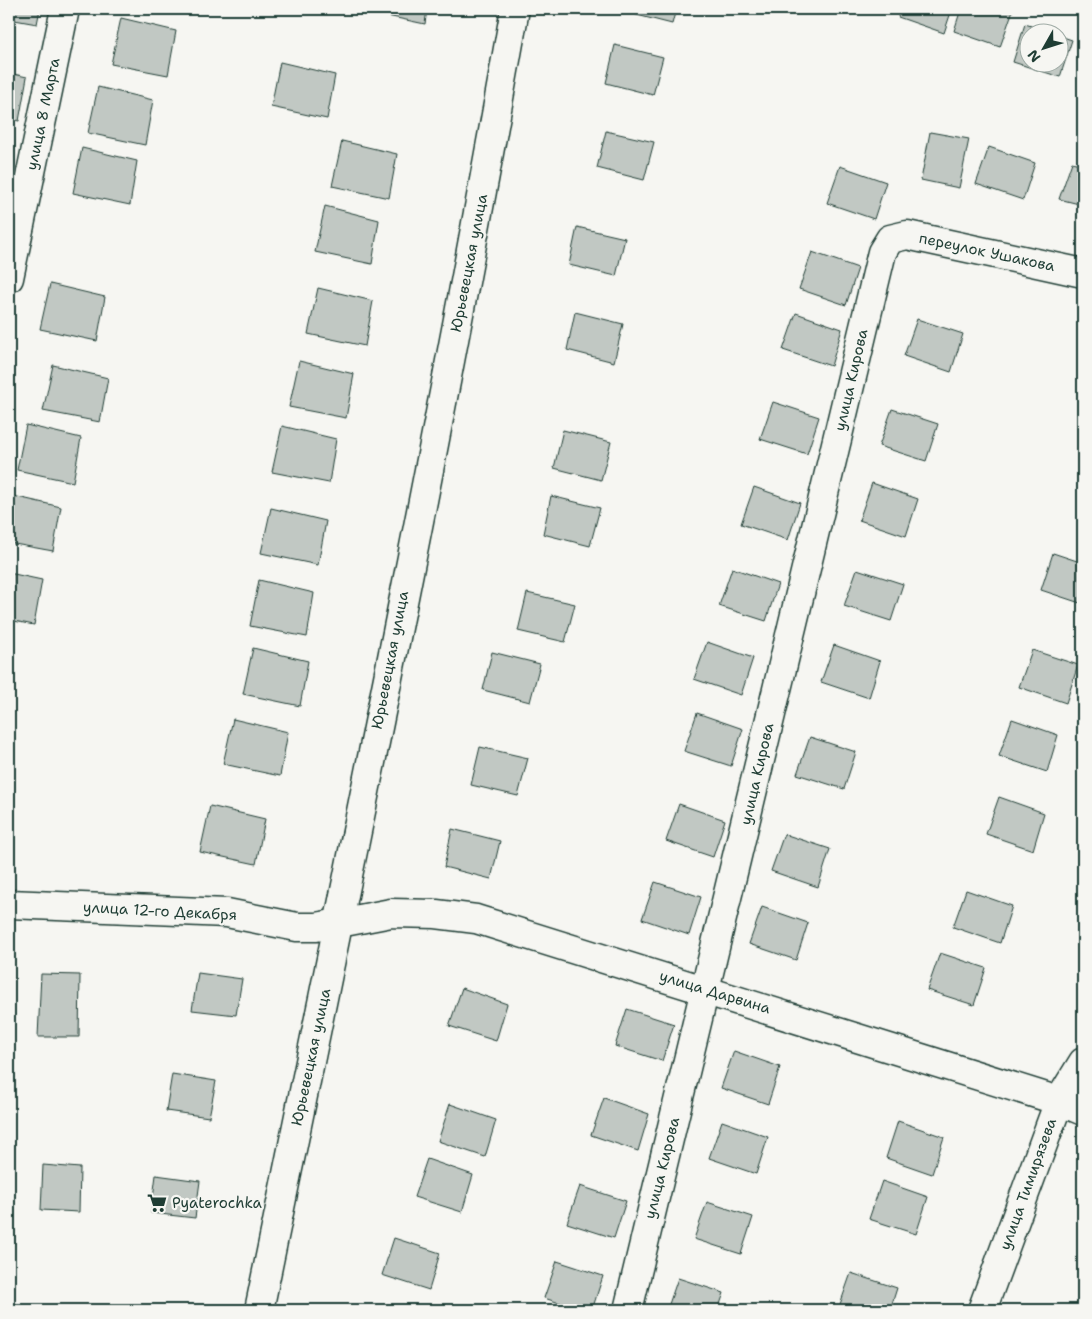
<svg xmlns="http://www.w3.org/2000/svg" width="1092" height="1319" font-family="'Shantell Sans',sans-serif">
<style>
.building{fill:#c1c8c3;stroke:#1f3d34}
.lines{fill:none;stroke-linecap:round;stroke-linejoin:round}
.street-casing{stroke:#1f3d34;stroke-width:31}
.secondary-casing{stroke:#1f3d34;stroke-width:31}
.street{stroke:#f6f6f2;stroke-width:28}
.secondary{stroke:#f6f6f2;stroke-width:28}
.labels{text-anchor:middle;stroke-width:4.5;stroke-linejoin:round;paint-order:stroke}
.street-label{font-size:15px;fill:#1f3d34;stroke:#f6f6f2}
.poi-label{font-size:15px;fill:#1f3d34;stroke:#f6f6f2;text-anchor:start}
</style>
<rect width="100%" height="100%" fill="#f6f6f2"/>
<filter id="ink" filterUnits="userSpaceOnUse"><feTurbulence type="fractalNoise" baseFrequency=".02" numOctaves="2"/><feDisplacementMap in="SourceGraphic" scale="10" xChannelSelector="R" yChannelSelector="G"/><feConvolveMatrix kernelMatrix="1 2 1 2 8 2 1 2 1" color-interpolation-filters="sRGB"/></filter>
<g filter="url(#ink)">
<path class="building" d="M9 9H40L37 24 9 19Z
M369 9H427L425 24 368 12Z
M626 9H676L672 24 625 12Z
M836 9H852L850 13Z
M900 9H952L944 33 898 17Z
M961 9 1013 10 1000 47 954 31Z
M121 18 176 31 168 75 111 64Z
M1025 24 1050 32H1030V62H1060V36L1072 40 1060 77 1013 62Z
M615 45 663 57 653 95 606 83Z
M280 62 335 75 327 119 271 107Z
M9 73 27 77 19 121 9 119Z
M98 87 153 100 145 145 88 133Z
M606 131 654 142 644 180 597 168Z
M930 132 969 139 959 188 921 180Z
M9 140 14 141 9 170Z
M342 141 397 154 389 198 332 186Z
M989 147 1035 163 1023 200 976 184Z
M82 148 137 161 130 205 73 193Z
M1072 162 1083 165V205L1059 199Z
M840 166 886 182 874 219 827 203Z
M325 206 379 220 372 264 315 252Z
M577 227 625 238 616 276 569 265Z
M812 252 858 268 846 305 799 289Z
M50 284 105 297 97 341 40 329Z
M318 288 373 301 365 346 308 334Z
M575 312 623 324 614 362 567 350Z
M796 313 842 329 831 366 783 350Z
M917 319 963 334 951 372 904 356Z
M299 361 354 374 346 418 289 407Z
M53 365 108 378 100 422 43 411Z
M773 402 819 417 807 454 760 439Z
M892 409 938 424 926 461 879 446Z
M26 425 81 438 73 482 17 470Z
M282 426 336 439 329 483 272 472Z
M563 430 611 442 601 480 554 468Z
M872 483 918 499 906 536 859 520Z
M754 487 800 503 788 540 741 524Z
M9 495 61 507 53 551 9 543Z
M551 496 600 508 590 546 543 534Z
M271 508 326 521 318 565 261 553Z
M1053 553 1083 563V604L1041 590Z
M732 568 778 584 766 621 719 606Z
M857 569 903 584 891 621 844 606Z
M9 573 42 580 34 625 9 620Z
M259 580 314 593 307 637 250 626Z
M527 593 575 604 565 642 518 631Z
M707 642 753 658 741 695 694 679Z
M834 645 880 661 869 698 821 682Z
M253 648 308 661 300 706 243 694Z
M1032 650 1078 665 1066 703 1019 687Z
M492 652 540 664 530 702 483 690Z
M697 713 743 729 731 766 684 751Z
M233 719 288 732 280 776 223 764Z
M1012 719 1058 735 1047 772 999 756Z
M810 737 856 752 844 789 797 774Z
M480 747 528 758 518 796 471 785Z
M999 797 1044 813 1033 850 986 834Z
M679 804 725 820 713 857 666 841Z
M210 806 265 819 256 864 200 852Z
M452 829 500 841 491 879 444 867Z
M784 834 830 849 818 887 771 871Z
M655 882 701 897 689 935 642 919Z
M966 890 1012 906 1000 943 953 927Z
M762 907 808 923 796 960 749 944Z
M940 953 986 968 974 1005 927 990Z
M198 973 242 979 236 1015 192 1010Z
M41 974 80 975 79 1037H38Z
M462 988 507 1004 496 1041 449 1026Z
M627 1009 674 1024 662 1061 615 1046Z
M734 1051 780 1067 768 1104 721 1088Z
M172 1074 216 1081 209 1117 166 1111Z
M604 1098 649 1114 638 1151 591 1135Z
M450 1104 496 1120 485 1157 438 1141Z
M722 1121 768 1137 756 1174 709 1158Z
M898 1121 944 1137 932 1174 886 1158Z
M427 1159 473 1175 462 1212 414 1197Z
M43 1165 80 1168 79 1212 41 1210Z
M156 1175 200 1181 195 1218 151 1213Z
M882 1181 928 1197 916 1234 869 1219Z
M580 1186 626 1201 614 1238 567 1223Z
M707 1202 753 1217 741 1254 694 1239Z
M394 1238 440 1253 429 1290 382 1275Z
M557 1261 603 1276 592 1310H582L544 1298Z
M851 1273 897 1288 890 1310H838Z
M678 1278 724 1293 718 1310H667Z
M1083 1278V1291L1079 1289Z"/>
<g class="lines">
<defs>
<path id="street" d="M9 278 65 9
M9 904 227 913 297 927H316L339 923
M628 1310 882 252 890 239 907 235 1083 273
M982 1310 1059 1101 1083 1062"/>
<path id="secondary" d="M339 923 391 913 436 914 476 919 1059 1101 1083 1111
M259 1310C348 877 438 444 515 9"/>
</defs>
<use href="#street" class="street-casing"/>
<use href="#secondary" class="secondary-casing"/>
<use href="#street" class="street"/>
<use href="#secondary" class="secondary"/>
</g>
</g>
<defs>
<symbol id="supermarket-bare" viewBox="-9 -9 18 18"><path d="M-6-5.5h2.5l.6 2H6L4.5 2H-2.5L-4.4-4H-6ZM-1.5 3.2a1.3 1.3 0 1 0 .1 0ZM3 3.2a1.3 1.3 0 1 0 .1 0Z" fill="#1f3d34" stroke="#f6f6f2" stroke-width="2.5" paint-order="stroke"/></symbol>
</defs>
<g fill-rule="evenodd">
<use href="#supermarket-bare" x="143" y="1189" width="28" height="28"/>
</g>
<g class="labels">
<g class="street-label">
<text transform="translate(43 114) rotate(-78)" y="5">улица 8 Марта</text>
<text transform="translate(987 252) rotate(12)" y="5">переулок Ушакова</text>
<text transform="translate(469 263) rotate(-79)" y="5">Юрьевецкая улица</text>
<text transform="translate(851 380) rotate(-77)" y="5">улица Кирова</text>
<text transform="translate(390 660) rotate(-79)" y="5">Юрьевецкая улица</text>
<text transform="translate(757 774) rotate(-77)" y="5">улица Кирова</text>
<text transform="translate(160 911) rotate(3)" y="5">улица 12-го Декабря</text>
<text transform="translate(715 992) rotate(17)" y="5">улица Дарвина</text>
<text transform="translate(311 1057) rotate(-78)" y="5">Юрьевецкая улица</text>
<text transform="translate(662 1168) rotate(-76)" y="5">улица Кирова</text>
<text transform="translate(1028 1184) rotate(-70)" y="5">улица Тимирязева</text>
</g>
<g class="poi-label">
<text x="172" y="1208">Pyaterochka</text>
</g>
</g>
<rect width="1092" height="1319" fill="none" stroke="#f6f6f2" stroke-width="30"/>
<rect x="15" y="15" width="1062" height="1289" fill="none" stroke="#1f3d34" stroke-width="2" filter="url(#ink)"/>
<g transform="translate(1044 48) rotate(231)"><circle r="24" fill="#f6f6f2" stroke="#a0aca6"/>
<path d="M0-4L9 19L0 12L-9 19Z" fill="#1f3d34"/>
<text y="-8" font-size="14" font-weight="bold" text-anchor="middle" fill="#1f3d34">N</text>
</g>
</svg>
